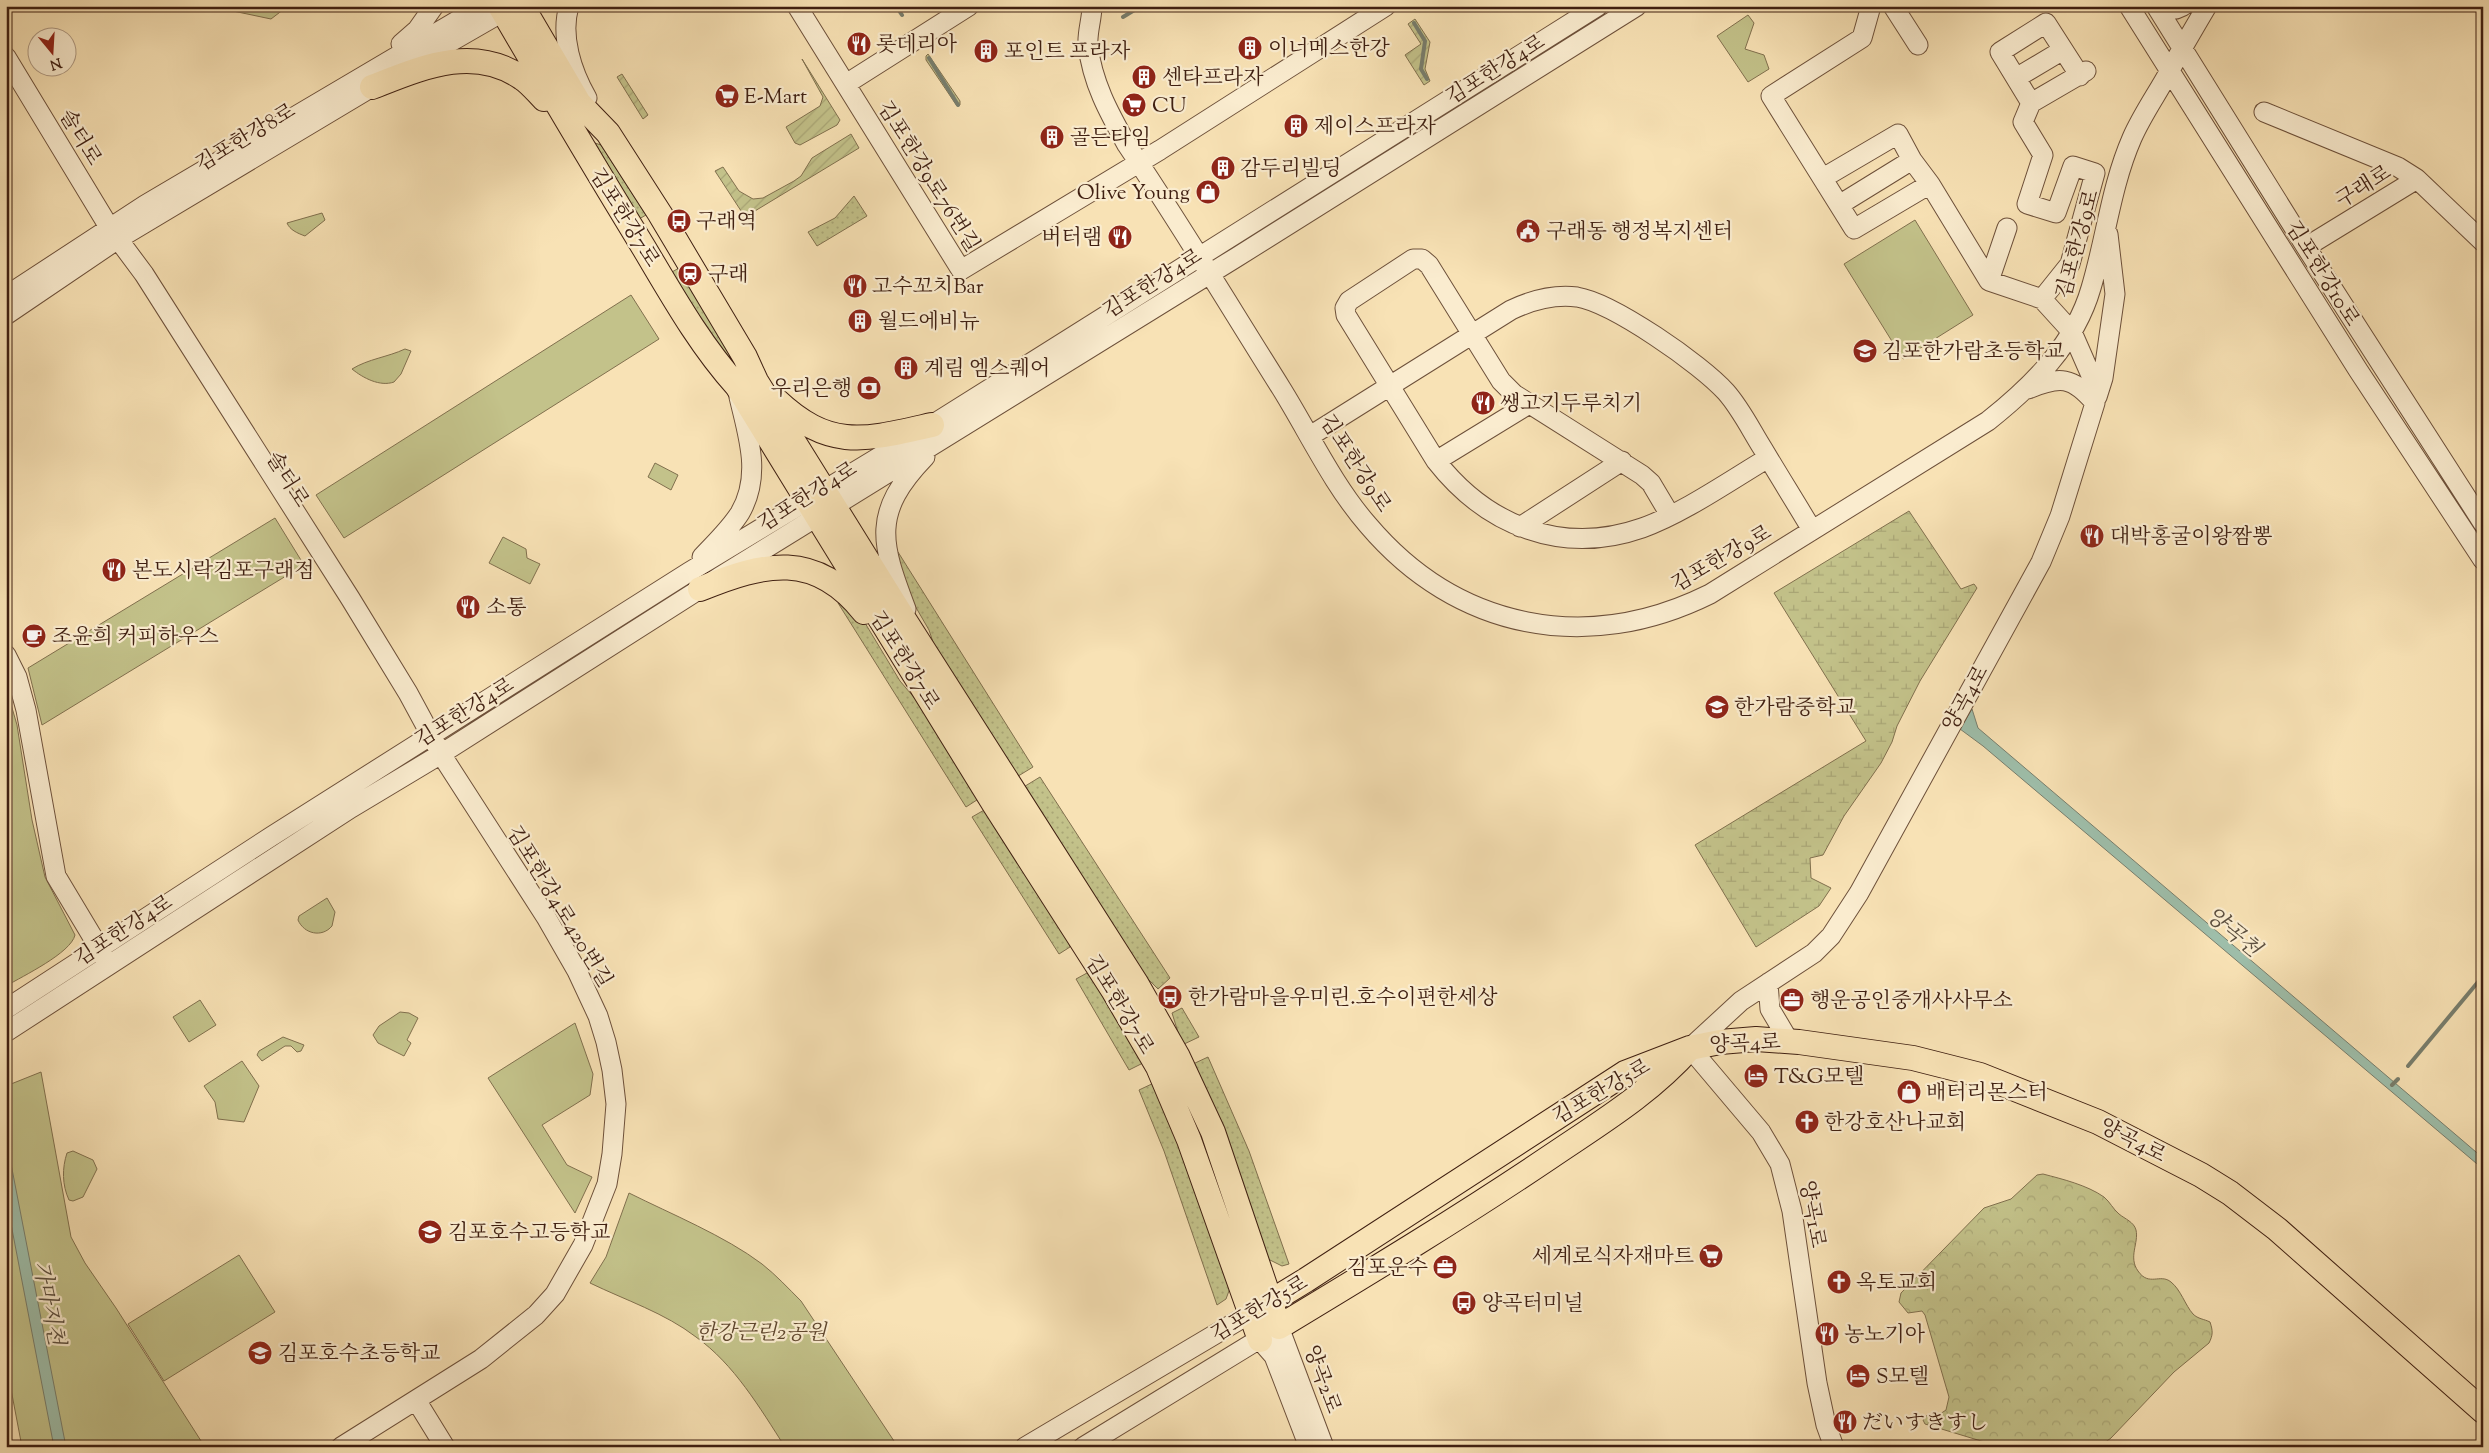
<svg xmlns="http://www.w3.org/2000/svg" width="2489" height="1453" font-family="'Sorts Mill Goudy','Noto Serif KR','Noto Serif JP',serif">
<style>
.grass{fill:url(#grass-dots);stroke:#81704e}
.forest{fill:url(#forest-crowns);stroke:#81704e}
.wetland{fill:url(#wetland-marsh);stroke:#81704e}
.park{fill:#c3c28a;stroke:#81704e}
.garden{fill:url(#garden-furrows);stroke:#81704e}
.water{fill:#9ebeaa;stroke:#787e6d}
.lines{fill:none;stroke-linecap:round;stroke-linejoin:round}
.stream{stroke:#787e6d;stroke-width:4}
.minor-casing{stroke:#6d503a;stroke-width:21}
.major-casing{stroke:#3f1f11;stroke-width:26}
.minor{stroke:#faeccf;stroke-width:19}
.major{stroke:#f8e2b5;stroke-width:24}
.labels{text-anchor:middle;stroke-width:4.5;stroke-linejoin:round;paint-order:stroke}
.poi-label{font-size:21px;fill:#3f1f11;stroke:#faeccf;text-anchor:start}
.street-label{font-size:21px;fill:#3f1f11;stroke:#faeccf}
.park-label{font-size:21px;font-style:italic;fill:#60482f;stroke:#faeccf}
.water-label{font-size:22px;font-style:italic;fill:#5c4f3f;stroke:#faeccf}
</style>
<defs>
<pattern id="grass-dots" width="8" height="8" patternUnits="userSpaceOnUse" patternTransform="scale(1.25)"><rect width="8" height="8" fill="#c3c28a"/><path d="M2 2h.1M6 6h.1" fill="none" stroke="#a9a676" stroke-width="1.8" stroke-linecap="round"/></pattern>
<pattern id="forest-crowns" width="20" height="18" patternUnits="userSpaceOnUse" patternTransform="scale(1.25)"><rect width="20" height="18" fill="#c3c28a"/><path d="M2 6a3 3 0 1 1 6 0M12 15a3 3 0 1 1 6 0" fill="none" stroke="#a9a676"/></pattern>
<pattern id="wetland-marsh" width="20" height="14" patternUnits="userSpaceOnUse" patternTransform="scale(1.25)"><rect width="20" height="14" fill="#c3c28a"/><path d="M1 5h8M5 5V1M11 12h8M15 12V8" fill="none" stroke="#a9a676"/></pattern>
<pattern id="garden-furrows" width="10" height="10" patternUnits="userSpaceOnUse" patternTransform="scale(1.25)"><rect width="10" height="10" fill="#c3c28a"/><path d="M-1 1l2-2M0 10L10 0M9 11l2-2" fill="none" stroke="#a9a676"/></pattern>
</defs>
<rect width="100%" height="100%" fill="#f8e2b5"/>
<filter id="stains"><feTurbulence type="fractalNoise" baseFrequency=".004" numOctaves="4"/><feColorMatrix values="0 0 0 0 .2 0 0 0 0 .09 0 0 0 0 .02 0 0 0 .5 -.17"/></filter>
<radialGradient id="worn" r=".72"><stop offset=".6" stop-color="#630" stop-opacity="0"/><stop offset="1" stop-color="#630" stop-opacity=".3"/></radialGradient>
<path class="grass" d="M595 143 601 145 646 215 639 219Z
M854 196 867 216 817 246 808 232 835 218Z
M679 268 731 353 729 358 720 349 672 272Z
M898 552 1033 767 1015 778 935 648 929 630 903 585 895 554Z
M846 598 859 613 900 681 923 708 980 798 966 807 838 603Z
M1040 777 1170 978 1158 989 1144 975 1022 788Z
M986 809 1063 926 1070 947 1059 954 972 817Z
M1087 973 1109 1000 1145 1062 1129 1070 1076 979Z
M1182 1008 1199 1037 1182 1045 1172 1013Z
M1208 1057 1249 1151 1289 1264 1282 1266 1266 1258 1193 1064Z
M1156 1082 1230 1288 1226 1299 1217 1305 1164 1151 1139 1090Z"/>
<path class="forest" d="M2043 1174C2062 1179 2087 1185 2104 1197 2110 1202 2113 1209 2119 1214 2125 1219 2134 1222 2136 1230 2139 1243 2128 1257 2138 1271 2149 1287 2160 1273 2171 1282 2181 1290 2185 1305 2193 1314 2198 1319 2204 1319 2210 1322 2213 1331 2213 1335 2209 1343L2174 1372 2111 1438 2099 1447H1991V1444L1925 1424 1923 1420 1927 1415 1940 1414 1946 1410 1949 1397 1925 1315 1922 1311 1908 1313 1899 1302 1901 1293 1984 1208 2011 1199 2037 1175Z"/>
<path class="wetland" d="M1909 511 1961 589 1974 584 1977 588 1920 681 1897 726 1892 742 1881 763 1844 816 1823 855 1810 858 1811 878 1831 888 1819 906 1756 947 1695 845 1866 741 1774 593Z"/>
<path class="park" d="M234 6H288L271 19 233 11Z
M1748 15 1754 23 1745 49 1764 55 1769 69 1748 82 1717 36Z
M322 213 325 220 305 236C297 233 290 230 287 223Z
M1915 220 1973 315 1903 359 1844 264Z
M631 295 659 339 344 538 316 495Z
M405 349 411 351 401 374 394 382C380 387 363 378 352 369 368 359 388 357 405 349Z
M655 463 678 475 671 490 648 477Z
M275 518 304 565 42 725 28 668Z
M503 537 526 549 527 558 540 564 530 584 489 563Z
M6 687 17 725 32 820 45 877 75 935C71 953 23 976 6 986Z
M327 898 335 912 332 926C322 938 304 934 298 920L299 916Z
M200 1000 216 1025 189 1042 173 1017Z
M400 1012 409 1013 418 1018 407 1040 411 1043 404 1056 378 1043 373 1035 379 1026Z
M575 1023 593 1074 590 1095 542 1125 567 1165 592 1177 575 1213 488 1078Z
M283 1037 304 1045 301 1051 297 1052 291 1046H285L262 1061 257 1055 259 1051Z
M242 1061 259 1086 244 1122 218 1119 215 1102 204 1086Z
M41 1072 71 1237 85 1263 116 1308 203 1444 198 1447H22L6 1363V1086Z
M73 1151 93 1160 97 1169 83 1197 73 1201 69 1200C62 1185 62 1168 67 1153Z
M629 1193C671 1214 725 1236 762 1264 776 1275 788 1288 801 1301L898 1447H785C760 1408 734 1364 696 1337 665 1313 625 1300 590 1283L606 1257Z
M239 1255 275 1312 164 1381 128 1324Z"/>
<path class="garden" d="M1415 19 1430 42 1425 69 1430 81 1424 85 1405 55 1421 44 1408 24Z
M928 54 960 101V105L957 106 926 60V56Z
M802 59 840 120 837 125 800 145 795 143 786 127 820 106 823 97Z
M622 74 648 115 643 119 617 77Z
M851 134 859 148 745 217 715 171 723 167 739 191 753 199 763 198 794 181 801 176 812 158Z"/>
<path class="water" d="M1972 709 1978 728 2462 1140 2483 1158V1169L1983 746 1960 729Z
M6 1138 66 1447H54L6 1198Z"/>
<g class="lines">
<path class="stream" d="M896 6 902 15
M1123 17 1141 6
M1414 23 1425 41 1421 69 1427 79
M929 58 958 105
M2408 1066 2483 976
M2392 1085 2398 1079"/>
<defs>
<path id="minor" d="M569 6C560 36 572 72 587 98
M797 6 961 270 1160 150 1386 6
M1092 6C1092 19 1087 32 1088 45 1092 82 1109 113 1127 145 1181 225 1230 307 1281 388 1309 433 1333 485 1368 525 1457 630 1587 655 1710 594L1988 421C2032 386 2075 344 2091 288 2106 238 2111 186 2132 138 2142 115 2157 94 2169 72 2181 50 2194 28 2207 6
M1893 6 1918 45
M2129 6 2358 370 2483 560
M2156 6 2306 247 2483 523
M2169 6 2176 9 2183 6
M401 44 417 30 434 6
M6 57 109 227 144 274 350 598 408 693 441 754 546 917 577 971 598 1016 606 1042 612 1070 616 1104 612 1154 607 1184 583 1245 555 1294 536 1315 481 1359 341 1447
M2016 78 2063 50
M846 84 969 6
M2031 103 2000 52 2046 23 2080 76
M2264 112 2398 167 2417 179
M1823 178 1898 134 1912 160 1930 184
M1839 205 1912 160
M2306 247 2417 179 2483 242
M1989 281 2007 228
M6 296 145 205 482 6
M2042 299 2070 264 2095 173 2073 166 2056 213 2027 204 2043 155 2023 122 2031 103 2086 71
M6 315 118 239 372 87 513 6
M2028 389C2060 376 2072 376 2095 403
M2097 397 2103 378 2115 294 2108 234
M1310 436 1511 310C1532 300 1553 294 1577 297 1613 303 1701 364 1726 392 1741 409 1751 430 1763 449 1779 476 1796 503 1812 530
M1436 461 1529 404
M1670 515 1651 483 1642 475 1514 394 1501 381 1429 265 1422 259H1413L1349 301 1345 308 1346 315 1436 461C1487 526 1562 556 1642 528 1682 514 1731 480 1768 458
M1520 527 1622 461
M702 557C715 543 730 529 740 513 762 475 748 436 739 397
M906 609C881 543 871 513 925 457
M6 655 17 677 26 710 56 876 107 961
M1768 983 1770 1009 1789 1041
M6 1009 272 836 689 572 932 425 1598 6
M6 1032 351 808 441 754 700 589 1237 257 1637 6
M1260 1340 1274 1356 1309 1447
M416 1400 445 1447
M1025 1447 1251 1313
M1083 1447 1279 1327 1324 1447
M1834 1447 1826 1425 1817 1383 1792 1211 1780 1164 1761 1132 1690 1048 1741 1001 1814 953 1831 936 1859 893 2041 562 2060 516 2095 403V392L2093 380 2072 332 2042 299 1989 281 1930 184 1854 229 1771 96 1862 38 1871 6"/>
<path id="major" d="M500 6C547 87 595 168 644 248 672 295 700 345 737 386L994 804 1113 990 1158 1067 1189 1140 1260 1340
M522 6 579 103 608 133 660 214 745 357 756 381 902 616 1136 983 1178 1057 1213 1132 1279 1327C1370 1272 1461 1217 1550 1157 1600 1123 1649 1094 1690 1048
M372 87C421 68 473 44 522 78 530 83 537 92 544 99
M776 400C830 451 865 440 932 425
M700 589C764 563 815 550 864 612
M1257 1310 1306 1280 1625 1073 1690 1048 1720 1042 1756 1039 1799 1042 1913 1058 1980 1075 2098 1122 2201 1175 2230 1193 2277 1229 2483 1411"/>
</defs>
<use href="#minor" class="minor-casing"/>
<use href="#major" class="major-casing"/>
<use href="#minor" class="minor"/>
<use href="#major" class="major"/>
</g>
<defs>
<symbol id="restaurant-disc" viewBox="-11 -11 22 22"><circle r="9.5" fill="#8f2418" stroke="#faeccf"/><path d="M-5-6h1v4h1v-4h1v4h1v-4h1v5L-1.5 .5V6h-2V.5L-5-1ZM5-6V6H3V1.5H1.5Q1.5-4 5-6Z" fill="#fff"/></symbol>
<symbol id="building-disc" viewBox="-11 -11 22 22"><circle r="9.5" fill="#8f2418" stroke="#faeccf"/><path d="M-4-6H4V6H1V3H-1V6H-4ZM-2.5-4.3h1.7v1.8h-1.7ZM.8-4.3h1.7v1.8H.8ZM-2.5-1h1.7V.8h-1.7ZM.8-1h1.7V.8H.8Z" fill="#fff"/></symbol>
<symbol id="supermarket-disc" viewBox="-11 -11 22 22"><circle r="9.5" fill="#8f2418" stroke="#faeccf"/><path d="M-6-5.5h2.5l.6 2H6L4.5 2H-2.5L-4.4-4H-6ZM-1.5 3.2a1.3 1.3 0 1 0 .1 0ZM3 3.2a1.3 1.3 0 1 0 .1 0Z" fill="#fff"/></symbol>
<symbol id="shop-disc" viewBox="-11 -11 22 22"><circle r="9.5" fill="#8f2418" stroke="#faeccf"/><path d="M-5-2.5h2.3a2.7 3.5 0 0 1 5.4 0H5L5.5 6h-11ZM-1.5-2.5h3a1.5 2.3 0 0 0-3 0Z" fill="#fff"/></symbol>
<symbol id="bus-disc" viewBox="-11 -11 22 22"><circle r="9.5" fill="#8f2418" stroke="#faeccf"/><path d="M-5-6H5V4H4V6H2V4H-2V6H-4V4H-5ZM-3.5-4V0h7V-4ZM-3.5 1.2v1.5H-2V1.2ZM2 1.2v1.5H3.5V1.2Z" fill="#fff"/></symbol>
<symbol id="civic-disc" viewBox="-11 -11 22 22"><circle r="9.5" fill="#8f2418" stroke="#faeccf"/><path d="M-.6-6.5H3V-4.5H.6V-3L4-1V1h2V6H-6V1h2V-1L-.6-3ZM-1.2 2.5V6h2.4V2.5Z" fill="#fff"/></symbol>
<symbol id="station-disc" viewBox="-11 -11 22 22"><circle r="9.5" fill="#8f2418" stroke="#faeccf"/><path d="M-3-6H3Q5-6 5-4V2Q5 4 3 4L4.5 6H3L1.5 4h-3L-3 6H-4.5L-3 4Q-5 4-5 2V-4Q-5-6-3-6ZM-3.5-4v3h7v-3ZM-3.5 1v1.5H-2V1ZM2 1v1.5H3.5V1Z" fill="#fff"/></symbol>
<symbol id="school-disc" viewBox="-11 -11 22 22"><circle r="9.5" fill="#8f2418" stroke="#faeccf"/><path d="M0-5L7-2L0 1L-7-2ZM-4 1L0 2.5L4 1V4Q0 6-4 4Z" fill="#fff"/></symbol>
<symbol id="bank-disc" viewBox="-11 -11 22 22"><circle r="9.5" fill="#8f2418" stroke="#faeccf"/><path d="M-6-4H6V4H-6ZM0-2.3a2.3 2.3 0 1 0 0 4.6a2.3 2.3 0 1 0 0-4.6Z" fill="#fff"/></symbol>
<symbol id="cafe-disc" viewBox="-11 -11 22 22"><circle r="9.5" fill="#8f2418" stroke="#faeccf"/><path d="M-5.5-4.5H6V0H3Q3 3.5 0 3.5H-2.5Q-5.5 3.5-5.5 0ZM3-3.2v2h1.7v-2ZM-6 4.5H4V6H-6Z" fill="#fff"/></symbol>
<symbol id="office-disc" viewBox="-11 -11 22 22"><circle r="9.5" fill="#8f2418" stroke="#faeccf"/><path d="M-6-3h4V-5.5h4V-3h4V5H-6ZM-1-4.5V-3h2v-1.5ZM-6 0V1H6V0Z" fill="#fff"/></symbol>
<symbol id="hotel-disc" viewBox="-11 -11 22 22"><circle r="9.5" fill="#8f2418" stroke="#faeccf"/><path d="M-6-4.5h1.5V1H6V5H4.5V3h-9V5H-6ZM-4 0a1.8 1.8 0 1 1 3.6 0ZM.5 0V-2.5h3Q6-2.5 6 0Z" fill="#fff"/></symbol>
<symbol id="church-disc" viewBox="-11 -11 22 22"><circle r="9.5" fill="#8f2418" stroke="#faeccf"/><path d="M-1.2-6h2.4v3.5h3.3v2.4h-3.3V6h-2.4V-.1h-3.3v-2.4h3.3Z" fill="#fff"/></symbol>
</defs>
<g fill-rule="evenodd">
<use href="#restaurant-disc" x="845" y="30" width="28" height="28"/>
<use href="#building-disc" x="1236" y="34" width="28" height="28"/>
<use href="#building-disc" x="972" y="37" width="28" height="28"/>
<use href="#building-disc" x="1130" y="63" width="28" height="28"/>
<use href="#supermarket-disc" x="713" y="82" width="28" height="28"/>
<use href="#supermarket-disc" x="1120" y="91" width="28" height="28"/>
<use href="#building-disc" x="1282" y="112" width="28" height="28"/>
<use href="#building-disc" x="1038" y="123" width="28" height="28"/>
<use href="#building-disc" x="1209" y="154" width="28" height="28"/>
<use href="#shop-disc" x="1194" y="178" width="28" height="28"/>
<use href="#bus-disc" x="665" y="207" width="28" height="28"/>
<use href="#civic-disc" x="1514" y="217" width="28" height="28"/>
<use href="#restaurant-disc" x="1106" y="223" width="28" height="28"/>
<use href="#station-disc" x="676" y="260" width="28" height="28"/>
<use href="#restaurant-disc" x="841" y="272" width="28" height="28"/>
<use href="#building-disc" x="846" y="307" width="28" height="28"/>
<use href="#school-disc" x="1851" y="337" width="28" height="28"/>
<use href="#building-disc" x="892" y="354" width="28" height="28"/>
<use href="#bank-disc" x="855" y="374" width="28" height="28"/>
<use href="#restaurant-disc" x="1469" y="389" width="28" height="28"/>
<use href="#restaurant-disc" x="2078" y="522" width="28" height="28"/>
<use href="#restaurant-disc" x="100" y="556" width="28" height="28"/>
<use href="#restaurant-disc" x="454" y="593" width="28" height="28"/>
<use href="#cafe-disc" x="20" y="622" width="28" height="28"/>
<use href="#school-disc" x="1703" y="693" width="28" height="28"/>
<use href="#bus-disc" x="1156" y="983" width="28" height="28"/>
<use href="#office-disc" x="1778" y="986" width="28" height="28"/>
<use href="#hotel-disc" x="1742" y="1062" width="28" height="28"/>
<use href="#shop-disc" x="1895" y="1078" width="28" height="28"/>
<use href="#church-disc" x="1793" y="1108" width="28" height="28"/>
<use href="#school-disc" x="416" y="1218" width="28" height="28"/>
<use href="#supermarket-disc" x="1697" y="1242" width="28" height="28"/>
<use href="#office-disc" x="1431" y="1253" width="28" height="28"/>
<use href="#church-disc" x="1825" y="1268" width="28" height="28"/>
<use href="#bus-disc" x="1450" y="1289" width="28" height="28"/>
<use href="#restaurant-disc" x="1813" y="1320" width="28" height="28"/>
<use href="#school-disc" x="246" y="1339" width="28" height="28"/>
<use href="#hotel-disc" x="1844" y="1362" width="28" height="28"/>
<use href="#restaurant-disc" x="1831" y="1408" width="28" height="28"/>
</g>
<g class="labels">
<g class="poi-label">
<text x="876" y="51">롯데리아</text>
<text x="1268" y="55">이너메스한강</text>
<text x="1004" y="58">포인트 프라자</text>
<text x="1162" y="84">센타프라자</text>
<text x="744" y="103">E-Mart</text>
<text x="1152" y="112">CU</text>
<text x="1314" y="133">제이스프라자</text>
<text x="1070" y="144">골든타임</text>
<text x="1240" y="175">감두리빌딩</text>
<text x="1190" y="199" text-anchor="end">Olive Young</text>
<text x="696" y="228">구래역</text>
<text x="1546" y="238">구래동 행정복지센터</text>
<text x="1102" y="244" text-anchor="end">버터램</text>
<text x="708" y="281">구래</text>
<text x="872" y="293">고수꼬치Bar</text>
<text x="878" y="328">월드에비뉴</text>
<text x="1882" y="358">김포한가람초등학교</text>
<text x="924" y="375">계림 엠스퀘어</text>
<text x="852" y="395" text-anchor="end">우리은행</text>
<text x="1500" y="410">쌩고기두루치기</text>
<text x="2110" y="543">대박홍굴이왕짬뽕</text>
<text x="132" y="577">본도시락김포구래점</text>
<text x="486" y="614">소통</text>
<text x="52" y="643">조윤희 커피하우스</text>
<text x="1734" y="714">한가람중학교</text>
<text x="1188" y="1004">한가람마을우미린.호수이편한세상</text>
<text x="1810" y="1007">행운공인중개사사무소</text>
<text x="1774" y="1083">T&amp;G모텔</text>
<text x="1926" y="1099">배터리몬스터</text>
<text x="1824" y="1129">한강호산나교회</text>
<text x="448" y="1239">김포호수고등학교</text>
<text x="1694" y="1263" text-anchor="end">세계로식자재마트</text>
<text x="1428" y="1274" text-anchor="end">김포운수</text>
<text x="1856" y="1289">옥토교회</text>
<text x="1482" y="1310">양곡터미널</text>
<text x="1844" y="1341">농노기아</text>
<text x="278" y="1360">김포호수초등학교</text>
<text x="1876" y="1383">S모텔</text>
<text x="1862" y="1429">だいすきすし</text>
</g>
<g class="street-label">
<text transform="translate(1495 69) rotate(-32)" y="7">김포한강4로</text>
<text transform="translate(81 137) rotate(59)" y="7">솔터로</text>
<text transform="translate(245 137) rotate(-31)" y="7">김포한강8로</text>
<text transform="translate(929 176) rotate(58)" y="7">김포한강9로76번길</text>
<text transform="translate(2363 186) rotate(-32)" y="7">구래로</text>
<text transform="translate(625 217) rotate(58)" y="7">김포한강7로</text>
<text transform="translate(2077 244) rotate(-75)" y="7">김포한강9로</text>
<text transform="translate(2323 273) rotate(58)" y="7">김포한강10로</text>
<text transform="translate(1152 283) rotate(-32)" y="7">김포한강4로</text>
<text transform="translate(1356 463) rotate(57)" y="7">김포한강9로</text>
<text transform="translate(288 479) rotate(58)" y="7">솔터로</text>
<text transform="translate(807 496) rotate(-32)" y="7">김포한강4로</text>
<text transform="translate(1721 558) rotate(-30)" y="7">김포한강9로</text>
<text transform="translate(905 660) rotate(58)" y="7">김포한강7로</text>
<text transform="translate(1965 698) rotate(-61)" y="7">양곡4로</text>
<text transform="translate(464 712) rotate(-32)" y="7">김포한강4로</text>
<text transform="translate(560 906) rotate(59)" y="7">김포한강4로420번길</text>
<text transform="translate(123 930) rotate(-33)" y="7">김포한강4로</text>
<text transform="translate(1120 1004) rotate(59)" y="7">김포한강7로</text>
<text transform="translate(1745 1043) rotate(-3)" y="7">양곡4로</text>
<text transform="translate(1601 1091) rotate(-30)" y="7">김포한강5로</text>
<text transform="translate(2133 1140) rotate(27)" y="7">양곡4로</text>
<text transform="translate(1813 1214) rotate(80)" y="7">양곡1로</text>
<text transform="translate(1259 1308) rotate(-31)" y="7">김포한강5로</text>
<text transform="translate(1323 1379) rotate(70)" y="7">양곡2로</text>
</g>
<g class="park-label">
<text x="761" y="1339">한강근린2공원</text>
</g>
<g class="water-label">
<text transform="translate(2234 931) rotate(40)" y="8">양곡천</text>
<text transform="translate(50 1303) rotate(79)" y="8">가마지천</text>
</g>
</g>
<rect width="2489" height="1453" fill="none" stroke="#f8e2b5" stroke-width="25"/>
<rect x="8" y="8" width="2474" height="1438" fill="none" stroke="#3f1f11" stroke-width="2.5"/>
<rect x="12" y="12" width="2464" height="1428" fill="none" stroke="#3f1f11"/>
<g transform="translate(52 52) rotate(162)"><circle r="24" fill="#faeccf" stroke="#af9a83"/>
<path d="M0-4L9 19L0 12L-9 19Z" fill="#8f2418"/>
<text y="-8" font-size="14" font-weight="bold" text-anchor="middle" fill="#3f1f11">N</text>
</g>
<rect width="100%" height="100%" filter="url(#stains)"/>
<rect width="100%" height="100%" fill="url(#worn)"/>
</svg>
